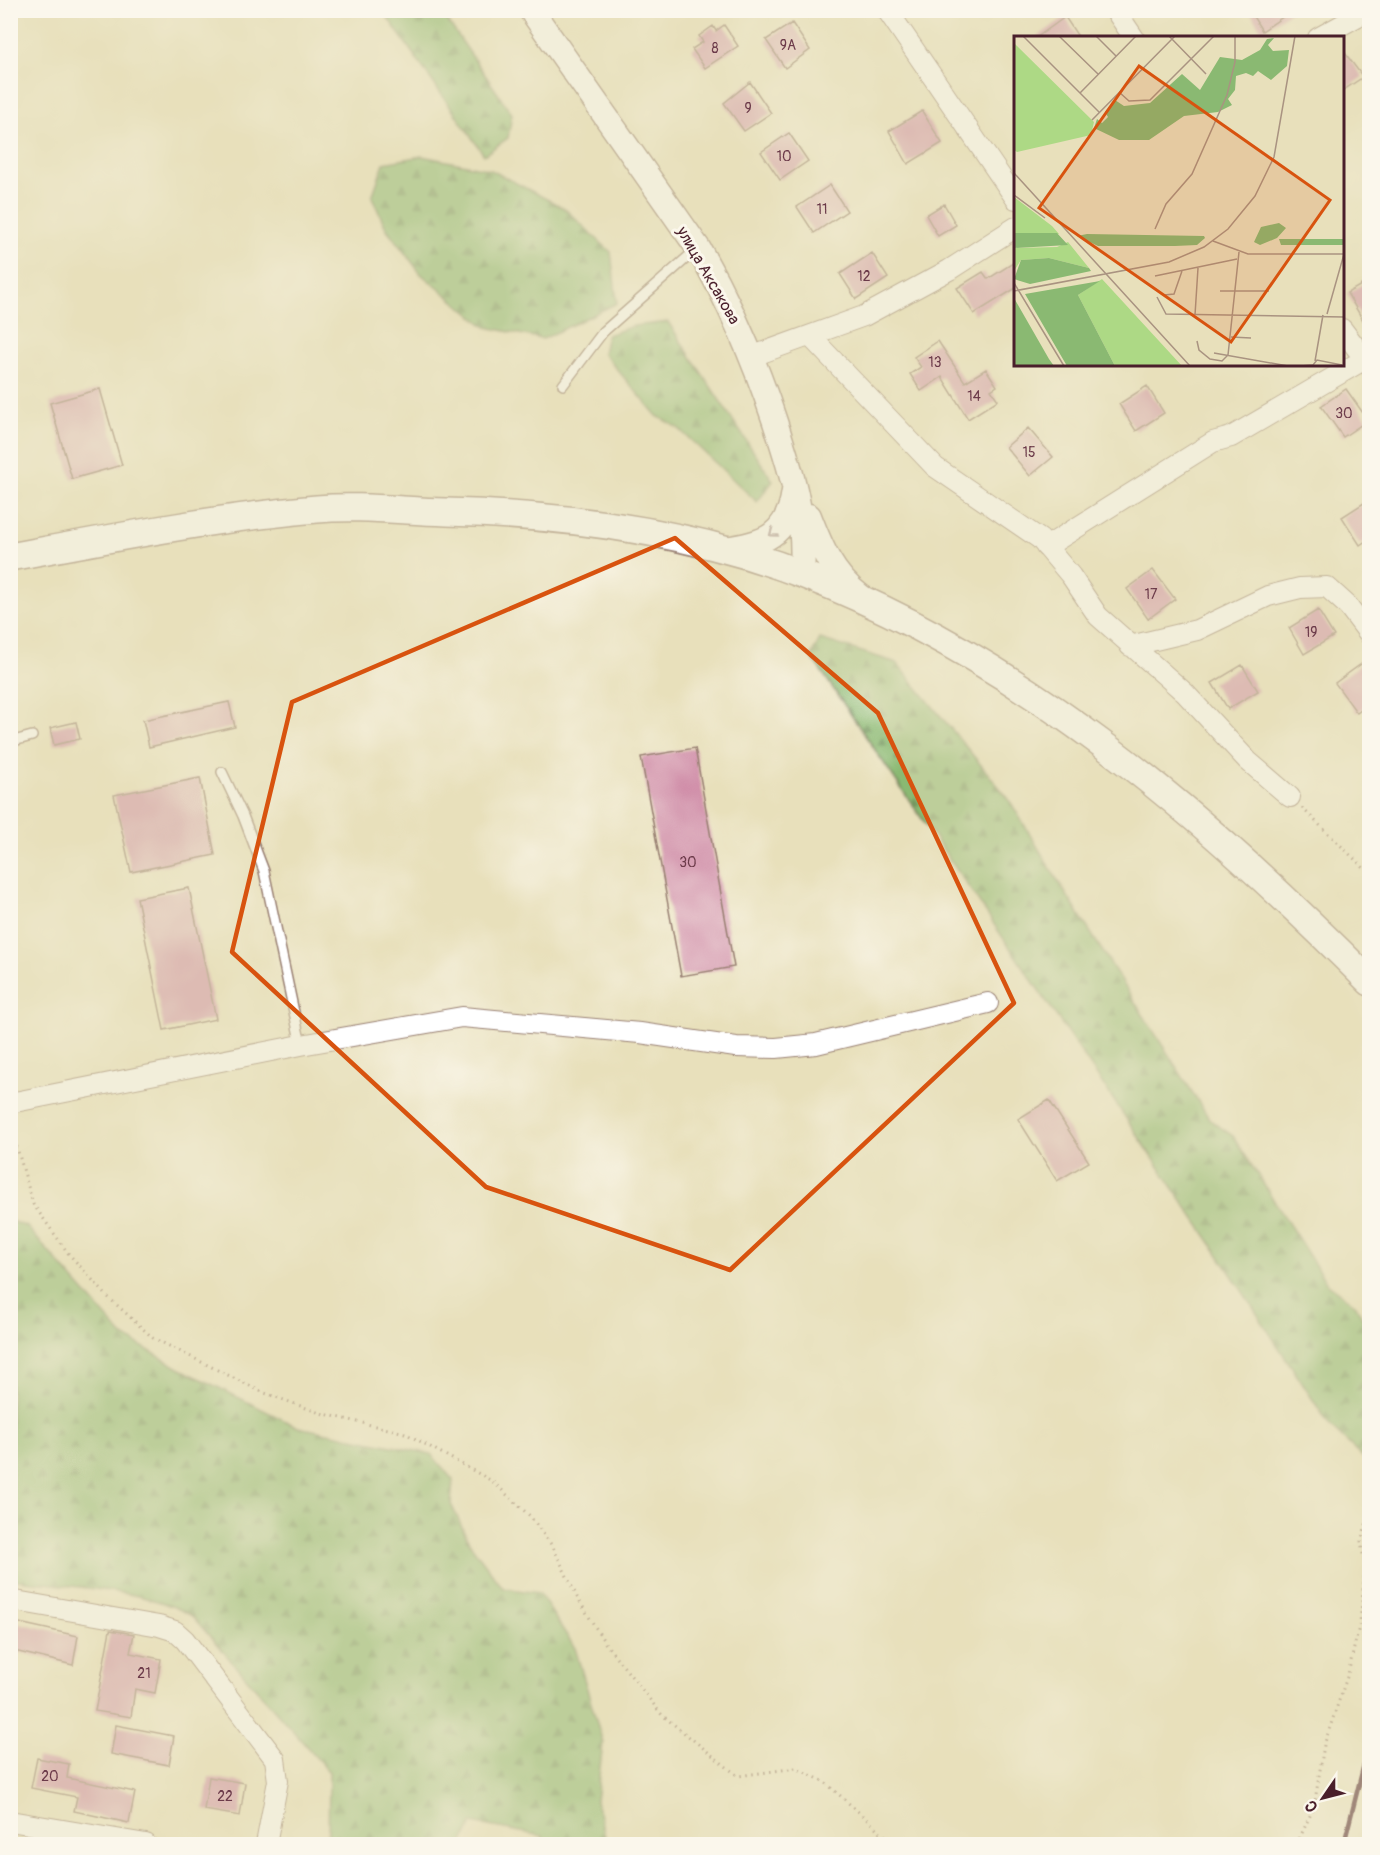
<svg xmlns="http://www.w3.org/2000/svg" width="1380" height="1855" font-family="Pangolin,sans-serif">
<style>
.forest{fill:url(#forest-firs);stroke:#6a6c4e;stroke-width:1.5}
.building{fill:#d08ea9}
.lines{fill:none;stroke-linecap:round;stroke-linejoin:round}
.service-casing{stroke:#998073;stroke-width:12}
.minor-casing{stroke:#998073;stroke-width:22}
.tertiary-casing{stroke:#998073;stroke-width:27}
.secondary-casing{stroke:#998073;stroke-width:30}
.path{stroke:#998073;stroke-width:3;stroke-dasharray:1.5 4.5;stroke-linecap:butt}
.service{stroke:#fff;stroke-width:9}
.minor{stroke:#fff;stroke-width:20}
.tertiary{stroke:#fff;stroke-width:24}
.secondary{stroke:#fff;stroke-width:27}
.rail{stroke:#4a1f2b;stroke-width:4.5}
.oneway{stroke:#ae9aa0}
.marked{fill:none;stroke:#d8530f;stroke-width:4.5;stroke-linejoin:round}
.labels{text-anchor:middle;stroke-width:6;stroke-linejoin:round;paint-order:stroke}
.number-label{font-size:14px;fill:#6c3b4a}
.street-label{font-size:16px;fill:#4a1f2b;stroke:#fbf7ec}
.inset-road{fill:none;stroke:#a99381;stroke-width:1.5}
.view{fill:#d8530f;fill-opacity:0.15;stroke:#d8530f;stroke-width:3}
.inset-edge{fill:none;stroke:#4a1f2b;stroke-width:3}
</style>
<defs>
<pattern id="forest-firs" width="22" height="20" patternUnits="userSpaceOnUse" patternTransform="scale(1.5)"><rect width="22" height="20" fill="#8ab972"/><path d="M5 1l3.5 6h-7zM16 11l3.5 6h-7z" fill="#73965e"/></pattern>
</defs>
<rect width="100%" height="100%" fill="#fbf7ec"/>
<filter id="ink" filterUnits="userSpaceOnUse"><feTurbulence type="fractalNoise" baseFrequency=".0167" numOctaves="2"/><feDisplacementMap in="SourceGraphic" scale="12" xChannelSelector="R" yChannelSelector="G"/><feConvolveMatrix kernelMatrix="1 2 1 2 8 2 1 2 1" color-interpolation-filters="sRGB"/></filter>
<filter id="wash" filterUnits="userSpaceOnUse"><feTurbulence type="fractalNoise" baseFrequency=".008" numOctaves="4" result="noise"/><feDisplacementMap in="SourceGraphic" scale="24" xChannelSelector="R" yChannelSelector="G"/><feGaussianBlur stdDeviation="1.35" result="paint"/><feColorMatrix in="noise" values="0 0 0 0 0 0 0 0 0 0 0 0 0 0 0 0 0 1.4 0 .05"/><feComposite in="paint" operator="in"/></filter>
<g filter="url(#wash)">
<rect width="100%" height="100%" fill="#e8e0bb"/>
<path class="forest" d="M383 11H441L512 114 508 138 484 155Z
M422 156 491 170 564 208 611 252 617 303 543 339 486 327 421 274 386 228 372 197 384 163Z
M668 322 773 481 757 502 678 428 657 416 603 353 607 335 633 326Z
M820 639 897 663 1008 798 1061 886 1210 1120 1233 1136 1327 1284 1356 1305 1369 1332V1463L1330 1426 1211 1243 811 656Z
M11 1221 27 1227 122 1335 179 1368 298 1427 431 1454 453 1480 451 1504 470 1544 503 1588 539 1593 575 1648 603 1743 596 1801 607 1844H542L543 1836 472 1823 462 1844H328L329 1772 192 1616C146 1588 64 1587 11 1579Z"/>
<g id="blocks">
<path class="building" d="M1249 10H1293L1262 31Z
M1065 17 1079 38H1036Z
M792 23 810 50 785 68 766 40Z
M724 25 738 46 705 68 692 49 703 42 699 36 713 26 716 31Z
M1342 49 1363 77 1342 91Z
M750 82 771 113 744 131 724 103Z
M922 111 942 143 908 164 889 131Z
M789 133 808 161 780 180 761 152Z
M830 185 847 211 814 233 797 207Z
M944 204 956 225 938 236 926 215Z
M872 253 888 278 856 299 840 274Z
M1016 261V288L974 314 957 288 983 272 988 279Z
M1370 280V332L1347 293Z
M938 341 965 382 986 369 997 386 991 390 998 400 968 419 942 377 921 391 910 374 921 367 914 357Z
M1147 386 1164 413 1136 431 1119 404Z
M100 389 122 465 72 479 50 403Z
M1346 389 1368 420 1343 437 1321 406Z
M1028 428 1053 457 1030 476 1006 447Z
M1370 499V538L1360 545 1342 517Z
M1153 570 1175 599 1148 619 1127 589Z
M1318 610 1334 636 1304 654 1289 628Z
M1364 662 1370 669V703L1357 713 1335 683Z
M1242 665 1258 691 1228 709 1212 683Z
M229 702 235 727 149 747 143 720Z
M76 722 80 739 54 745 50 728Z
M695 748 734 967 681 976 641 757Z
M200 778 215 855 131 872 114 795Z
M189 888 216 1019 164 1030 137 898Z
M1049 1100 1089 1162 1057 1181 1018 1119Z
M15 1622 78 1636 73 1665 10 1650Z
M110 1630 134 1634 130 1653 161 1659 155 1693 135 1689 131 1717 95 1711Z
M116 1725 174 1736 169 1765 111 1754Z
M37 1758 69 1764 67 1778 135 1792 129 1823 74 1811 77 1797 31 1788Z
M209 1777 245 1783 240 1816 204 1810Z"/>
</g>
</g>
<g filter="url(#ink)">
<use href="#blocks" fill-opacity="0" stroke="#998073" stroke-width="1.5"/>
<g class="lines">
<defs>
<path id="service" d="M563 385 603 332 698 248
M10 742 32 736
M222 772 243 816 264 871 301 1045"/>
<path id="minor" d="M887 10 1016 199
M1115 10 1134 38
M1318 38 1369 10
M1342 329 1370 366
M810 336 935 467 1040 539 1071 576 1098 616 1185 693 1248 761 1290 797
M753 356 864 316 949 270 1016 227
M1046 547 1213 442 1231 437 1365 359
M1130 646 1197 630 1268 596 1300 588 1327 587 1348 606 1370 635
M10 1103 301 1045 462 1017 640 1033 736 1047 776 1048 816 1044 988 1003
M10 1600 159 1626 175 1631 185 1640 275 1759 278 1781 266 1844
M10 1821 146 1844"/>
<path id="tertiary" d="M531 10 698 248C730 303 754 359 774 419 792 473 806 517 802 575
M809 516C821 547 832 575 860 596
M723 549C764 544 788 536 794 491"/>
<path id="secondary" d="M10 557C112 538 214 518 317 509 359 505 403 511 446 512 565 515 690 531 802 574 1024 660 1204 815 1370 982"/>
</defs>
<use href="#service" class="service-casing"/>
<use href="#minor" class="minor-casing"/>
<use href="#tertiary" class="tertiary-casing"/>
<use href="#secondary" class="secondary-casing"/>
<path class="path" d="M1302 808 1370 874
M10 1123 33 1204 68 1253 107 1296 153 1338 262 1392 320 1413 405 1433 492 1481 530 1516 553 1547 577 1597 605 1643 662 1715 738 1776 796 1768 825 1782 894 1844
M1297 1844 1314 1807 1324 1745 1348 1674 1360 1622 1365 1568 1361 1541 1370 1512"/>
<use href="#service" class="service"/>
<use href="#minor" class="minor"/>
<use href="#tertiary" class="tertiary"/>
<use href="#secondary" class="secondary"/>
<path class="rail" d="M1344 1844 1370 1740"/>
</g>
<defs><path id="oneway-chevron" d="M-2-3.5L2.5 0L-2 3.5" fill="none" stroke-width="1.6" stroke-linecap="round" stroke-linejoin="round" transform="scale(1.5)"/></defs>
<use class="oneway" href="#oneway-chevron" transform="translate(773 533) rotate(144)"/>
</g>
<path d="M0 0H1380V1855H0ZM675 538 878 713 1014 1003 730 1270 486 1187 232 952 292 702Z" fill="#e8e0bb" fill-opacity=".55" fill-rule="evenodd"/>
<path class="marked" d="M675 538 878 713 1014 1003 730 1270 486 1187 232 952 292 702Z"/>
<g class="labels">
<g class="number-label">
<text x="788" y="50">9А</text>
<text x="715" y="53">8</text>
<text x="748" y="113">9</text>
<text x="784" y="161">10</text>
<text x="822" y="214">11</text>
<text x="864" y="281">12</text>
<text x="935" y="367">13</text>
<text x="974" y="401">14</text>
<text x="1344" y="418">30</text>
<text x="1029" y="457">15</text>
<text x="1151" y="599">17</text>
<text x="1311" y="637">19</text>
<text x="688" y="867">30</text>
<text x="144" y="1678">21</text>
<text x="50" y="1781">20</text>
<text x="225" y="1801">22</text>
</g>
<g class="street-label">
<text transform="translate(709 275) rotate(60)" y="6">улица Аксакова</text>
</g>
</g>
<g transform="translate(1014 36)">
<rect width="330" height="330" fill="#e8e0bb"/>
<path d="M0 7 80 86 77 99 3 116 0 114ZM0 161 38 190 45 198 0 197ZM54 206 75 232 35 222 7 224 0 235V212L43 211ZM88 243 168 330H101L64 259Z" fill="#add985"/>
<path d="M260 2 254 9 259 15 275 14 273 30 257 44 244 35 239 40 232 37 222 40 221 54 214 63 218 69 204 76 170 80 135 104H105L80 92 83 83 88 87 94 81 91 76 101 64 110 70 136 67 168 38 186 54 206 21 228 24 246 14 253 3ZM265 187 272 192 263 202 246 209 240 206 247 191ZM0 197H43L54 209 0 212ZM73 198 190 200 191 202 183 209 161 210H84L63 200ZM265 203H330V209H267ZM35 222 75 232 77 235 16 248 0 243 7 224ZM86 245 64 259 101 330H53L11 258ZM0 262 35 323 40 330H0Z" fill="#8ab972"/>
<path class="inset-road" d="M9 0 85 76M45 0 84 38M82 0 102 20M155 0 192 38M105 56 115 65 136 64 200 0M66 57 122 0M78 84 161 0M0 137 176 330M0 159 31 182M141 193 152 168 178 138 213 59 221 26V0M199 205 234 218H330M141 240 223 223M0 247 50 330M0 255 155 226 190 211 214 193 241 160 260 121 281 0M206 255H255M150 259 160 258 168 235M143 261 152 278 330 281M313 278 330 218M181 279 184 232M217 301 237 302M183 305 185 314 196 323 208 325 214 319 225 216M200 317 274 330M301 325 309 279M286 330 299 329 303 324 328 329"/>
<path class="view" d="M125 30 316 164 217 306 25 172Z"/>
<rect width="330" height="330" class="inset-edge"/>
</g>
<rect width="1380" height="1855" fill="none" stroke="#fbf7ec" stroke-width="36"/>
<g transform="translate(1323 1798) rotate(235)" stroke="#fbf7ec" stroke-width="4.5" paint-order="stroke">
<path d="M0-4.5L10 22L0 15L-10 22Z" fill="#4a1f2b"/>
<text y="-9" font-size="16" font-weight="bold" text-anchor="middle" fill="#4a1f2b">С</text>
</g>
</svg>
